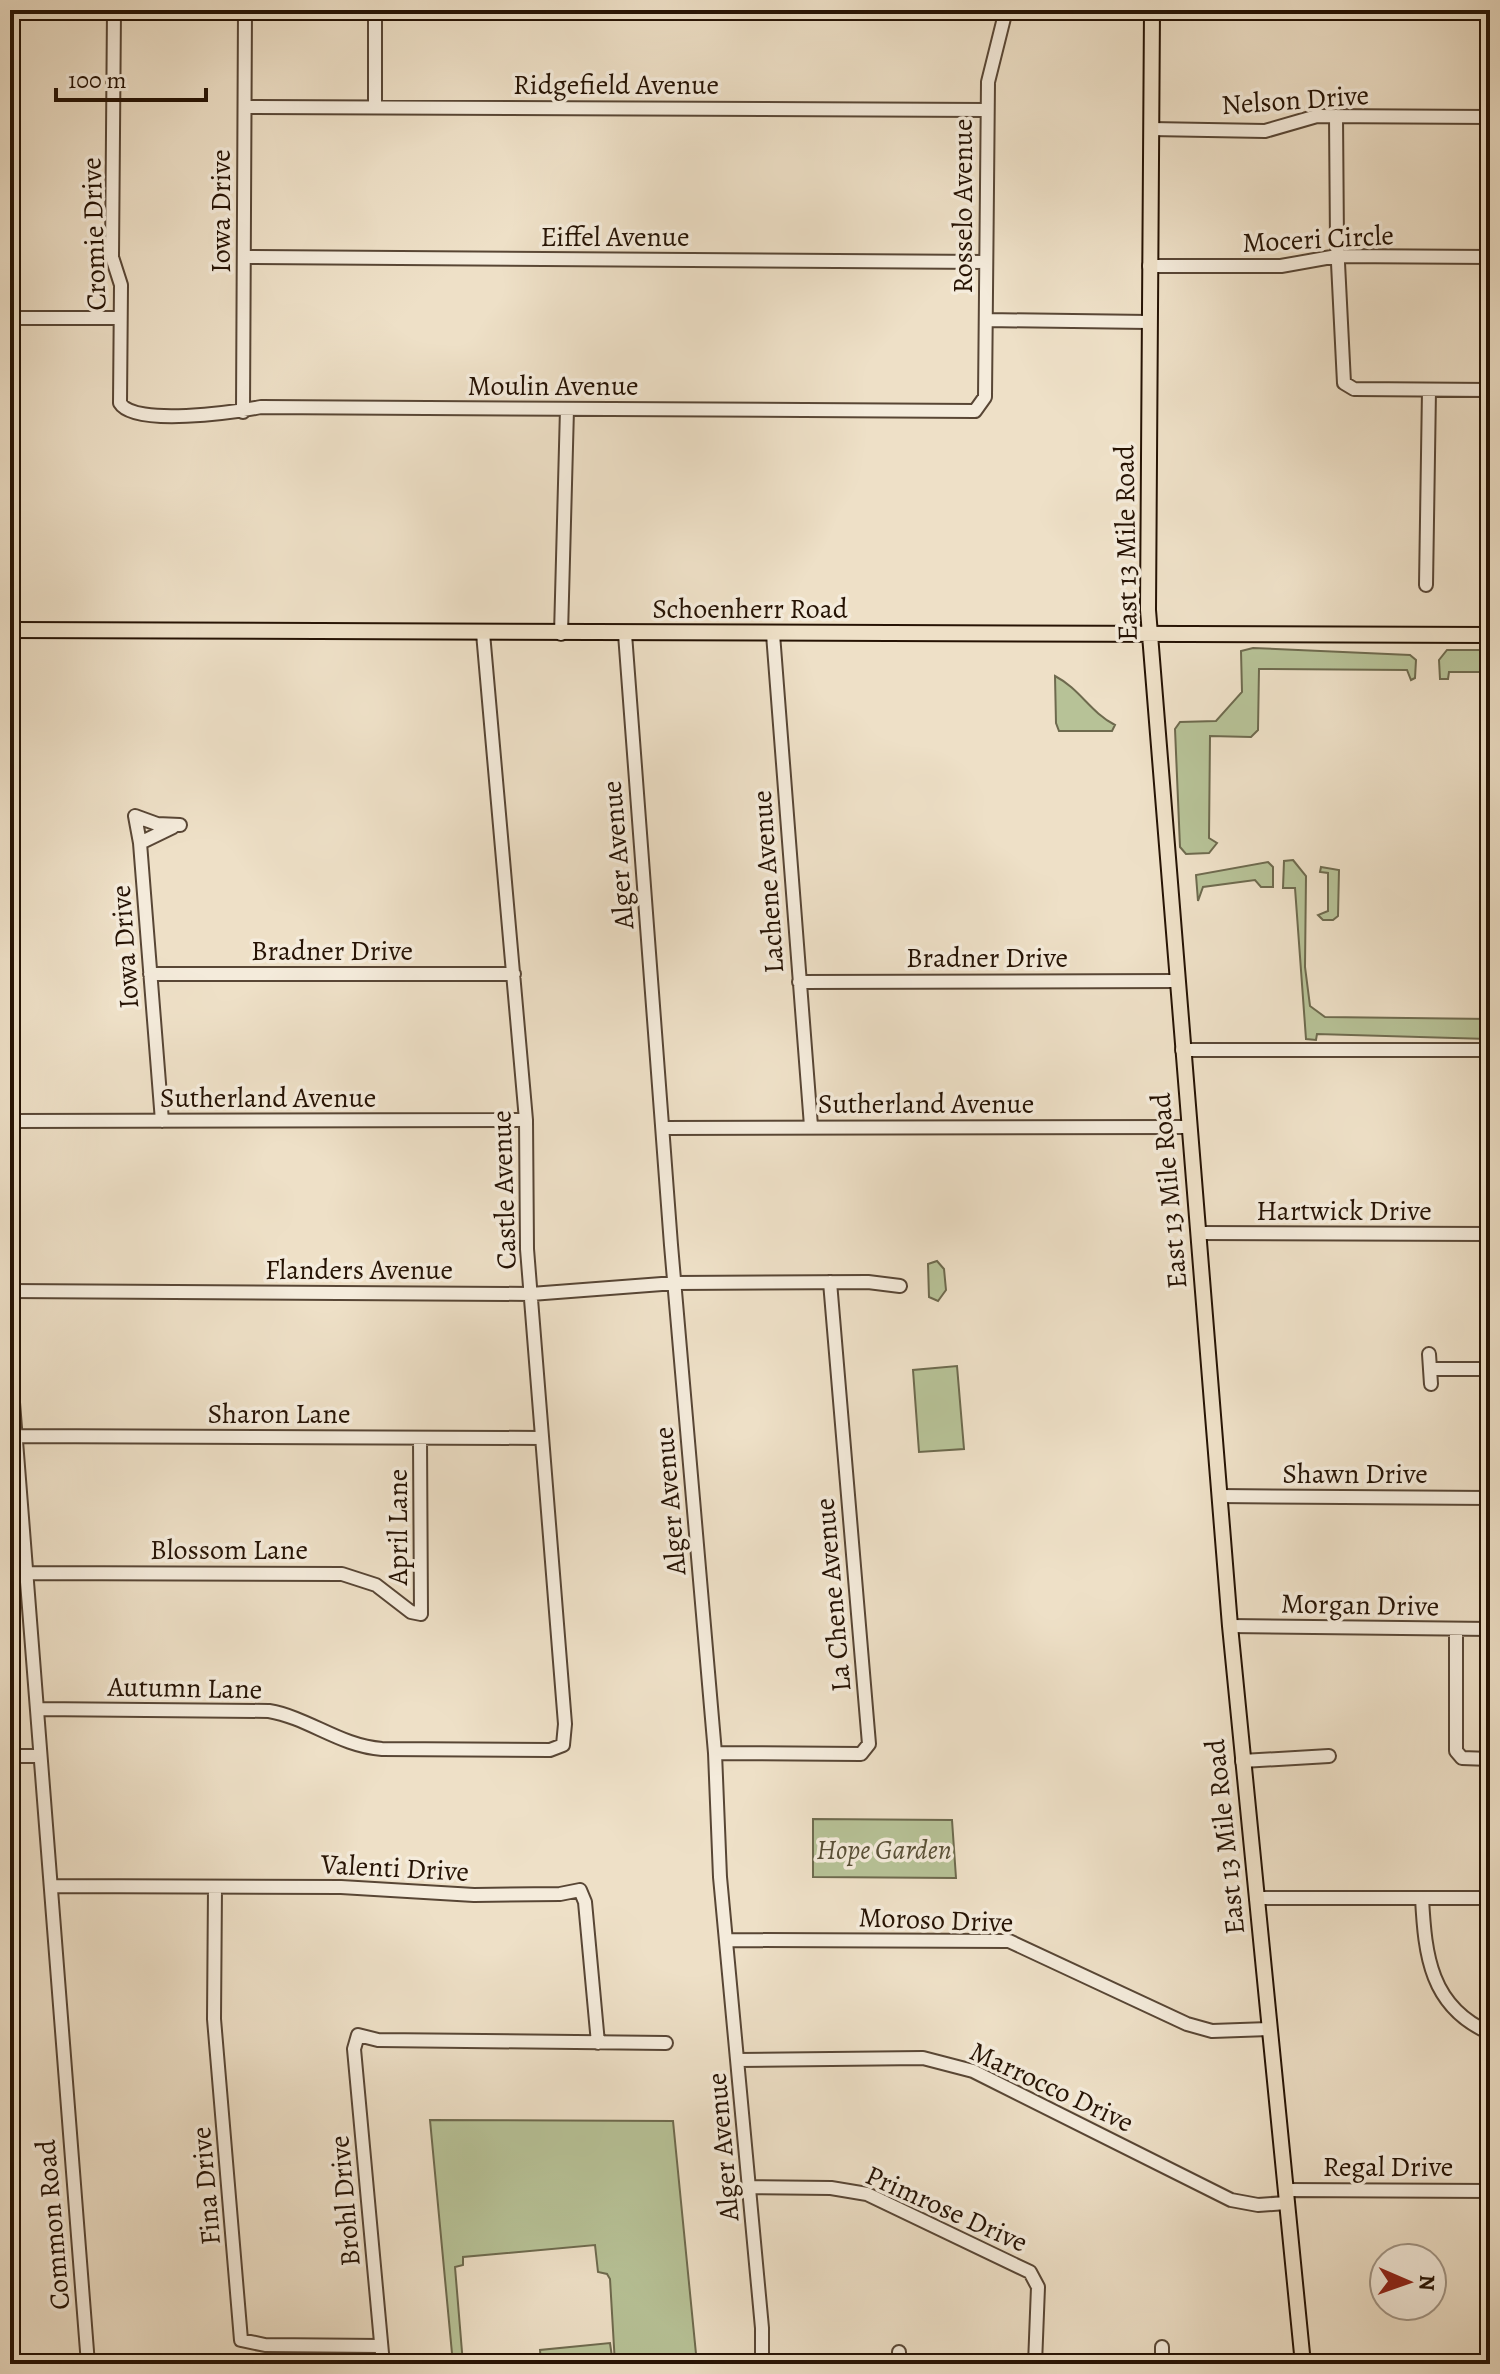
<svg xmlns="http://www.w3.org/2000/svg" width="1500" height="2374" font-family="Alegreya,serif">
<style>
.green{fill:#b7c297;stroke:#6e6a4e;stroke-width:2}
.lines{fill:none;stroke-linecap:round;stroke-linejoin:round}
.minor-casing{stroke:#584635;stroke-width:16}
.major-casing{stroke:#261304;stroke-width:18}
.minor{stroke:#f4ebdb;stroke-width:12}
.major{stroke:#eee0c7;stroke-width:14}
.labels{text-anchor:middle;stroke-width:7;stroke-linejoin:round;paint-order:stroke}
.street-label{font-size:28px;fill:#261304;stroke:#f4ebdb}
.park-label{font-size:28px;font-style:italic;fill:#595037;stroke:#f4ebdb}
</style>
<rect width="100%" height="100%" fill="#eee0c7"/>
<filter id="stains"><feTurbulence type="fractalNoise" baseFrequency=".0025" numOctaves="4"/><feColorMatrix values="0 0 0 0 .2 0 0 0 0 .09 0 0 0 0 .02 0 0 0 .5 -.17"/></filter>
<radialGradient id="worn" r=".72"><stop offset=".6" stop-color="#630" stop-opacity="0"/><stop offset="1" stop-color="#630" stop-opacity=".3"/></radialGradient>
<path class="green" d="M1253 648 1410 655 1416 660 1415 678 1411 680 1407 670 1259 669 1258 730 1251 737 1210 736 1209 838 1217 843 1209 853 1186 854 1180 847 1175 729 1180 722 1216 721 1242 692 1241 651Z
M1447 650H1490V672H1449L1448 679H1440L1439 660Z
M1055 676C1080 689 1090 712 1115 725L1112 731H1059L1056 723Z
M1293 860 1306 876 1305 967 1310 1006 1325 1017 1490 1019 1488 1039 1317 1034 1316 1040 1306 1039 1295 888H1283L1284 861Z
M1268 862 1273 867V887H1261L1255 880 1203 887 1198 901 1196 875Z
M1321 867 1339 870 1338 916 1333 920H1323L1318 915 1328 911V873L1320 872Z
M937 1261 944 1269 946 1290 938 1301 929 1297 928 1264Z
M957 1366 964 1449 919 1452 913 1370Z
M813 1819 952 1820 956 1878 813 1877Z
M10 1965 19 2090 10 2101Z
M430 2120 673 2121 697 2364H615L610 2279 607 2274 598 2272 595 2245 463 2257V2265L455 2267 463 2364H453Z
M610 2343 613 2364H541L540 2350Z"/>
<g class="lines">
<defs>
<path id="minor" d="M114 10 112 257 121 285 120 403C134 427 236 412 261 407L975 411 985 397 988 82 1006 10
M375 10V107
M245 107 987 110
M1336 116 1337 243 1344 383 1354 389 1490 390
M1151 129 1265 131 1317 116 1490 117
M244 257 986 262
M1149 266H1281L1337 256 1490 257
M10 318H120
M986 320 1149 322
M243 412 245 10
M1426 585 1429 390
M561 634 567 409
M625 634 671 1245 715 1753 720 1877 762 2328V2364
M773 634 811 1126
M140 843 173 827
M150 974H514
M799 982 1176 981
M1182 1050H1490
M10 1121 526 1120
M162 1121 140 843 135 816 157 824 180 825
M663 1128 1188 1127
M1198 1233 1490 1234
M10 1291 531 1294 675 1283 868 1282 900 1286
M1429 1354 1431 1384
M10 1364 88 2364
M1430 1369H1490
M16 1436 542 1438
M1219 1496 1490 1498
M26 1573 342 1574 376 1585 411 1612 421 1614 420 1438
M1230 1626 1490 1629
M1456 1629V1751L1462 1758 1490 1759
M37 1709 269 1711C309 1718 340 1746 382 1749L550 1750 563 1745 565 1724 527 1249 526 1120 483 633
M715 1753 861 1754 869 1744 830 1282
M10 1756H40
M1242 1761 1329 1756
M51 1886 341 1887 474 1895 560 1894 580 1890 585 1902 598 2043
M215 1887 214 2019 241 2340 265 2345 381 2346
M1256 1898H1490
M1422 1898C1425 1955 1430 2007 1490 2033
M727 1940 1009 1941 1187 2024 1212 2031 1269 2029
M738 2060 923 2058 973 2071 1231 2200 1258 2205 1286 2203
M749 2187 831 2188 867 2194 1030 2272 1038 2287 1035 2364
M1285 2190 1490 2191
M383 2364 354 2049 358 2035 378 2040 666 2043
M899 2364V2352
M1162 2364V2347
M1481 2364 1490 2363"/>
<path id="major" d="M1152 10 1148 610 1230 1626 1303 2364
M10 630 1490 635"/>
</defs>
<use href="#minor" class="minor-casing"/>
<use href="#major" class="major-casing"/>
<use href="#minor" class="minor"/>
<use href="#major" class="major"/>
</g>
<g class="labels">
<g class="street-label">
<text x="616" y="94">Ridgefield Avenue</text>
<text transform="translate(1295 99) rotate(-4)" y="10">Nelson Drive</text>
<text transform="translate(962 206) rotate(-90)" y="10">Rosselo Avenue</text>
<text transform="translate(220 211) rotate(-90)" y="10">Iowa Drive</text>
<text transform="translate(93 234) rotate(-92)" y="10">Cromie Drive</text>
<text x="615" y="246">Eiffel Avenue</text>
<text transform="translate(1318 238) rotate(-3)" y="10">Moceri Circle</text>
<text x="553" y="395">Moulin Avenue</text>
<text transform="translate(1125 543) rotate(-91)" y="10">East 13 Mile Road</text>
<text x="750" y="618">Schoenherr Road</text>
<text transform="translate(617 855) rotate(-95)" y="10">Alger Avenue</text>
<text transform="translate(767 882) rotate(-94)" y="10">Lachene Avenue</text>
<text transform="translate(124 947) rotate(-94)" y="10">Iowa Drive</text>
<text x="332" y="960">Bradner Drive</text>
<text x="987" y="967">Bradner Drive</text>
<text x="268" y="1107">Sutherland Avenue</text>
<text x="926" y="1113">Sutherland Avenue</text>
<text transform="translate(503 1190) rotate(-92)" y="10">Castle Avenue</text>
<text transform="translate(1168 1191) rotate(-95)" y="10">East 13 Mile Road</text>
<text x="1344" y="1220">Hartwick Drive</text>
<text x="359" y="1279">Flanders Avenue</text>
<text x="279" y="1423">Sharon Lane</text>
<text x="1355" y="1483">Shawn Drive</text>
<text transform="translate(669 1501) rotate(-95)" y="10">Alger Avenue</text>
<text transform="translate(397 1527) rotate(-90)" y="10">April Lane</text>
<text x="229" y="1559">Blossom Lane</text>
<text transform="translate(832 1595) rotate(-95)" y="10">La Chene Avenue</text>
<text transform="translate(1360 1604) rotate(1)" y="10">Morgan Drive</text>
<text transform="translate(185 1687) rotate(1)" y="10">Autumn Lane</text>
<text transform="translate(1224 1837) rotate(-96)" y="10">East 13 Mile Road</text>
<text transform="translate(395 1867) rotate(3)" y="10">Valenti Drive</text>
<text transform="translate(936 1919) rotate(2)" y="10">Moroso Drive</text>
<text transform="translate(1052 2086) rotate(25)" y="10">Marrocco Drive</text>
<text transform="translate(722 2147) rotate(-95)" y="10">Alger Avenue</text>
<text x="1388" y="2176">Regal Drive</text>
<text transform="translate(205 2186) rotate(-95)" y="10">Fina Drive</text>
<text transform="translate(344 2201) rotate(-95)" y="10">Brohl Drive</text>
<text transform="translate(947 2208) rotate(24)" y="10">Primrose Drive</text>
<text transform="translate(52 2225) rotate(-95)" y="10">Common Road</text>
</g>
<g class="park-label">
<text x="884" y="1859">Hope Garden</text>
</g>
</g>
<rect width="1500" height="2374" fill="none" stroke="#eee0c7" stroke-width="40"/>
<rect x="12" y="12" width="1476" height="2350" fill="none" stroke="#261304" stroke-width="4"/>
<rect x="20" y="20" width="1460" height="2334" fill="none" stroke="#261304" stroke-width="2"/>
<g transform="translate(1408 2282) rotate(92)"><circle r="38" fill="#f4ebdb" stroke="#a29585" stroke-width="2"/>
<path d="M0-6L14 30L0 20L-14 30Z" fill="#8f2418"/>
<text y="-12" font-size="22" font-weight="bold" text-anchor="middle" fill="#261304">N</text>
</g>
<path d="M56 88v12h150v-12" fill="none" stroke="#261304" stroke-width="4"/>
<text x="68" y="88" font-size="24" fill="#261304" stroke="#f4ebdb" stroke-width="6" paint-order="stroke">100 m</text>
<rect width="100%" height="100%" filter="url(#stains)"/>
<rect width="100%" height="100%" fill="url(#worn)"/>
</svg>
